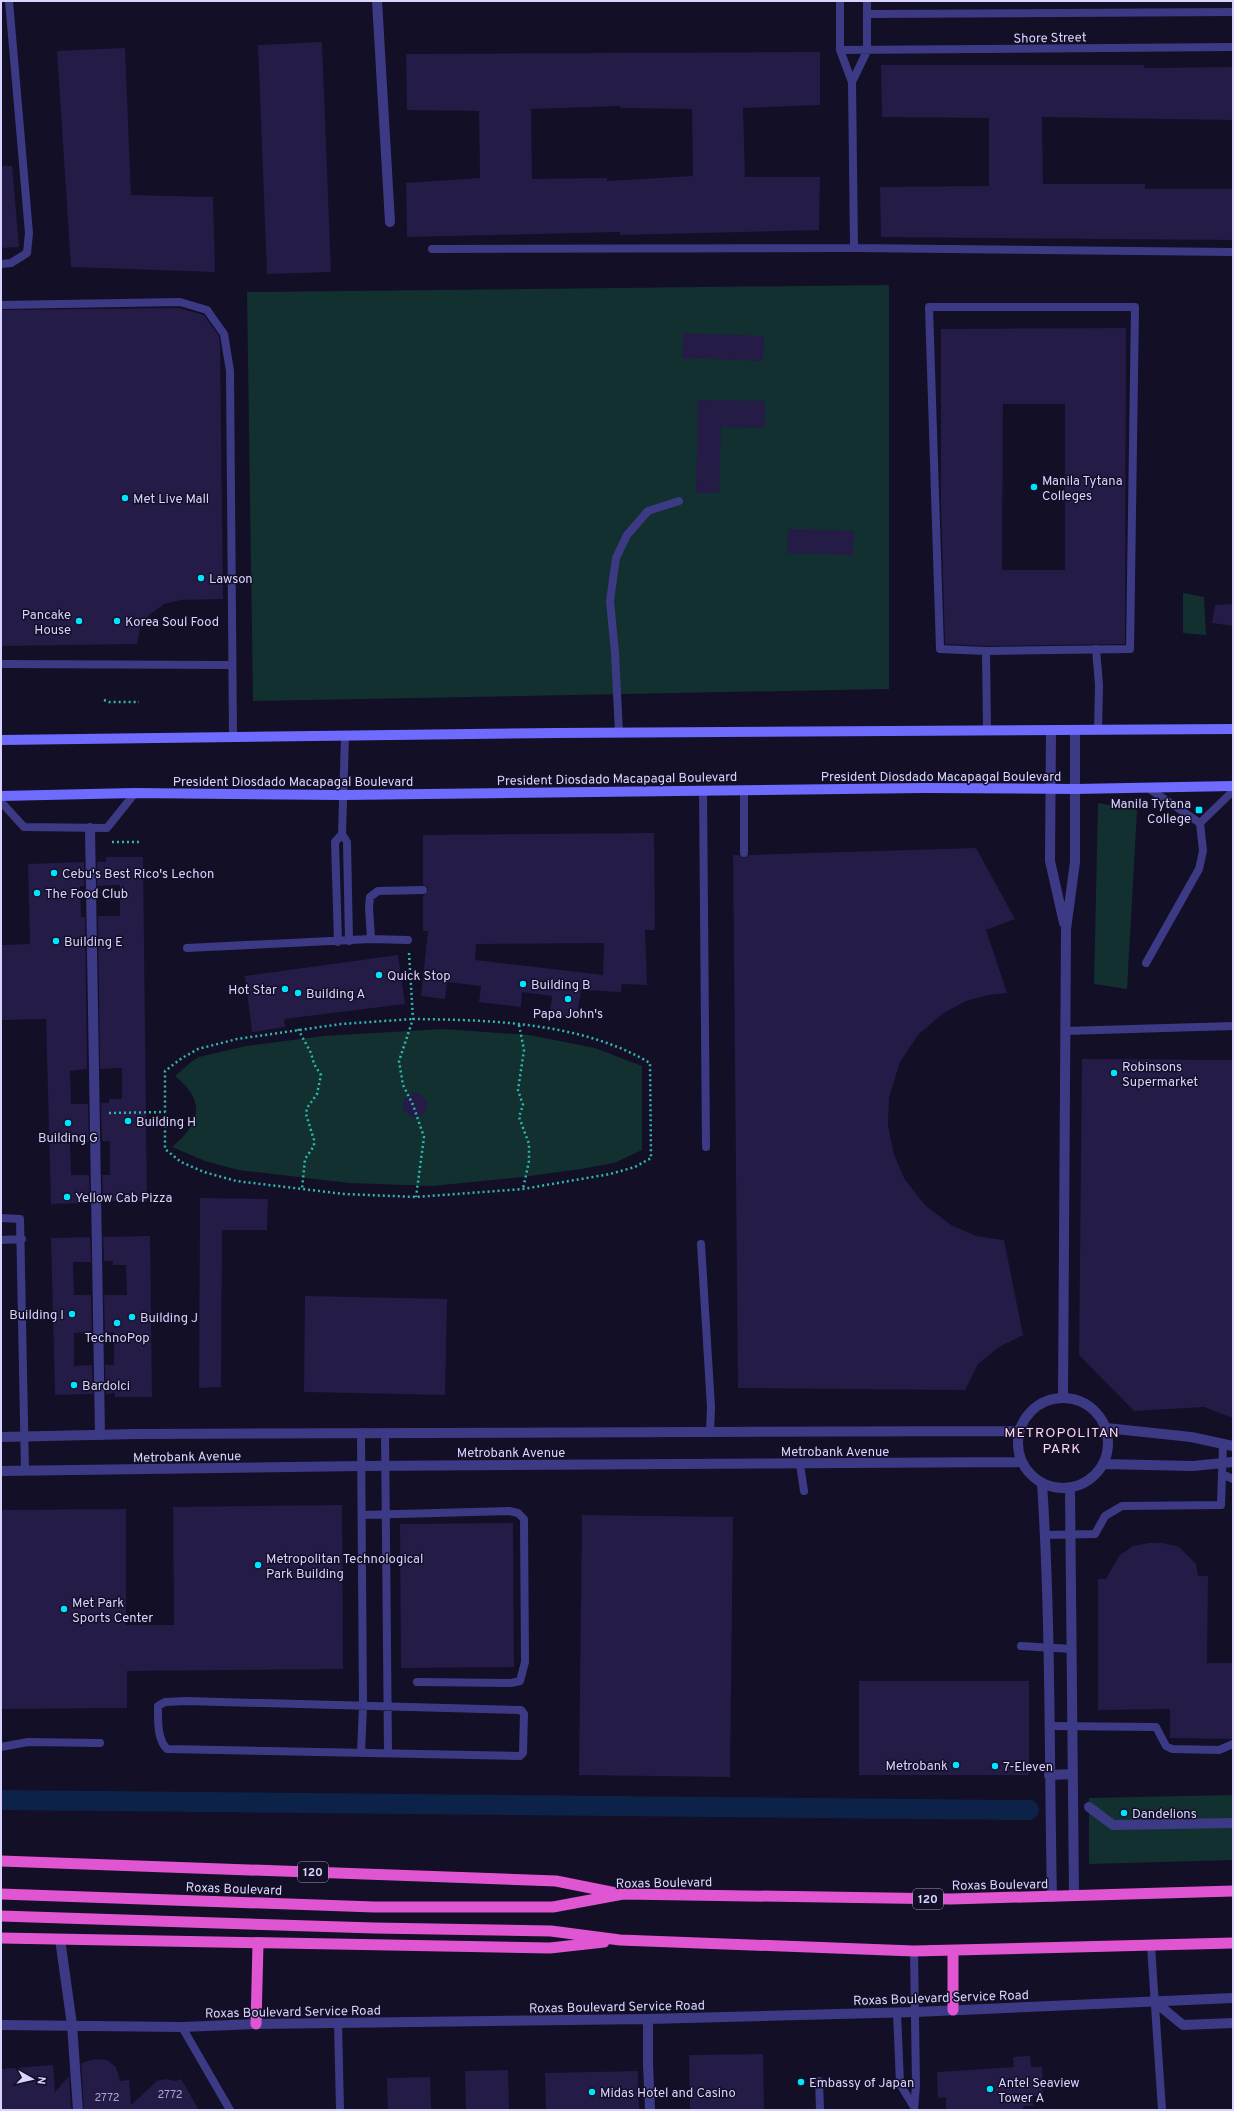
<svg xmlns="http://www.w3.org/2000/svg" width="1234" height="2111" font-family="Overpass,sans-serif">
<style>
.green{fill:#12302f}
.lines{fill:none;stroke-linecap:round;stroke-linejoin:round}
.canal{stroke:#0c2248;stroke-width:20}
.building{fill:#241b47;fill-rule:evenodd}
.path{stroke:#2fb8b0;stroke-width:2.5;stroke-dasharray:2 3;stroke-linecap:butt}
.service{stroke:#3d3a85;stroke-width:8}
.pedestrian{stroke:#3d3a85;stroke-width:10}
.minor{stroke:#3d3a85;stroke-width:10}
.secondary{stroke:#6f6bff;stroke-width:10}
.trunk{stroke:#e055d1;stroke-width:11}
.poi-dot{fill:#00e5ff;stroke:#130f26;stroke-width:1.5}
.labels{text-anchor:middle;stroke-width:3;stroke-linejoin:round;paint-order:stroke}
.number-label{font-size:11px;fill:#aca6d1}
.shield{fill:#130f26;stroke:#9e99be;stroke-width:1}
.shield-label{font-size:12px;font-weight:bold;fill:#d9d4ff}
.street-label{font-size:13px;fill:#d9d4ff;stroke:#130f26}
.poi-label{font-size:13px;fill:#d9d4ff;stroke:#130f26;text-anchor:start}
.neighbourhood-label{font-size:14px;letter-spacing:1px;fill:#ffd6f0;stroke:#130f26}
</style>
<rect width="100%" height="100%" fill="#130f26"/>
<path class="green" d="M889 285V689L253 701 247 292Z
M1183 593 1204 597 1206 635 1183 633Z
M1098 803 1137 810 1127 989 1094 984Z
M443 1029 529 1035 595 1048 642 1066V1150L614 1163 581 1169 522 1177 432 1186 349 1183 238 1170 205 1161 172 1147C201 1123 206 1101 175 1076L191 1062 199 1057 246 1046 323 1036Z
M1233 1795V1860L1089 1864V1798Z"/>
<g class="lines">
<path class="canal" d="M1 1800 1029 1810"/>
</g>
<path class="building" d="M322 42 331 272 267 274 258 45Z
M125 48 131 195 213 197 215 272 71 267 57 51Z
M820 52V105L743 108 745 177H820L819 230 620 235V232L407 237 406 183 480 178 479 111 407 110 406 54ZM620 106V108L692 109 693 176 607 181V178L532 179 531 109Z
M881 65H1144V68L1233 67V120L1042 117 1043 184H1145V189H1233V240L881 237 880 187 989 186V118L882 117Z
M1 166H12L19 247 1 248Z
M179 308 204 315 219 336 220 344 223 599 181 600 164 604 149 615 140 628 137 644 1 646V310Z
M1126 328 1125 644 986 646 945 644 941 504V329ZM1003 404H1065V570H1002Z
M683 333 764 336 763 361 682 358Z
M698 400 765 401V428L721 427 719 493H696Z
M788 529 854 531 853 555 787 553Z
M1233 604V626L1212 623 1215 605Z
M654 833 655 930H645L647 985 622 984 621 992 581 990 577 1017 550 1014 552 996 522 992 521 1007 479 1002 481 986 447 982 445 999 421 996 428 931H423V896L428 890 427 887 423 885V835ZM604 943 603 975 475 960 476 944Z
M976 848 1015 919 986 930 1007 993 988 995 966 1001 942 1014 918 1035 900 1062 889 1097 888 1125 894 1155 905 1180 925 1205 951 1225 976 1236 1004 1240 1023 1335 999 1347 978 1364 965 1390 738 1388 733 855H739L744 858 749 855Z
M106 857H143L147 1201H103L102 1175H110V1144L109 1141H102L101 1103H109V1099H122V1068L100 1069 98 916H120V885L97 886V862H106Z
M84 862V886H80L81 917H85L87 1069 70 1071 71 1104H88L89 1142H70L71 1175H89L90 1201H84V1203L51 1204 46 1019 1 1020V945L30 944 28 864Z
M398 955 405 1004 284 1019 285 1027 252 1032 245 976Z
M1082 1059 1233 1060V1418L1204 1407 1134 1411 1079 1355Z
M403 1105a12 12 0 1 1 24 0a12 12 0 1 1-24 0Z
M200 1198 268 1199 267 1230H222L221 1387 199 1388Z
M150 1236 152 1397H115V1393L106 1394 105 1365H114V1332H105L104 1295H127L126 1265H113V1261H104L103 1237Z
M90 1237 91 1262H73L74 1295H91L92 1332 74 1333V1366L92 1365 93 1394 55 1395 51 1238Z
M305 1296 447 1299 445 1395 304 1392Z
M342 1505 343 1669 127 1671V1708L1 1709V1510L126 1509V1625H174L173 1507Z
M582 1515 733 1517 730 1777 579 1775Z
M513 1523 514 1667 401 1668 400 1524Z
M1149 1543H1163L1179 1547 1196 1564 1198 1576H1208L1207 1663H1233V1739L1170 1738V1709L1098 1710V1579H1106L1119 1556 1133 1546Z
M859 1681H1029V1775H859Z
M763 2054 764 2110H690L689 2055Z
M1030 2056 1031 2067H1042L1043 2096H1032L1033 2106H1023V2110H946V2097L938 2098 937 2072 1014 2067 1013 2057Z
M94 2059 107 2060 116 2067 120 2081 129 2080 131 2105 157 2081 165 2079 176 2081 181 2079 199 2110H84L81 2063Z
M53 2065 55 2092 69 2076 71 2110H1V2069Z
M508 2070 509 2109H466L465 2071Z
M638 2071 639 2110H546L545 2073Z
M430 2077 431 2110H388L387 2078Z"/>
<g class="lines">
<path class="path" d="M104 700 109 702H139
M112 842H140
M409 953 413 1019 399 1061 403 1085 413 1105 424 1137 416 1197
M413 1019C491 1020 581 1022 650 1063L651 1158 635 1167 610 1174 523 1189 416 1197 344 1194 236 1181 204 1172 181 1162 165 1149V1071L182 1058 198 1049 237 1039 341 1024Z
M519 1025 524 1050 518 1090 523 1105 519 1117 529 1144V1161L523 1189
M298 1029 311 1053 314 1064 321 1075 317 1094 307 1108 306 1114 314 1140V1146L305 1159 302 1189
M109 1113 165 1112"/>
<path class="service" d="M840 1V50L852 82 854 248
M867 14 1233 12
M840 50 1233 47
M852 82 867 51V1
M432 249 854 248 1233 252
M1 264 11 263 27 253 29 233 9 1
M1 305 180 302 207 310 224 334 230 371 233 737
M929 307H1135L1130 649 986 651 940 649Z
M1096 649 1099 685 1098 730
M986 651 987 730
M1 664 231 665
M619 733 615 653 610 601 616 558 627 535 648 511 679 501
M345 737 342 834 347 842 349 941
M1148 788 1200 823
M703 790 706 1147
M1 802 24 827 107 828 135 793
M1200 823 1233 791
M744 853V790
M371 939 369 907 370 897 378 891 423 890
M338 942 335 842 342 834
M187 948 371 939 408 940
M1146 963 1199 869 1203 851 1200 823
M1065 1031 1233 1026
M1 1218 20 1219 25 1471
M1 1240 22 1239
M701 1244 711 1407 710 1432
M361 1432 363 1706 361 1753
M385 1432 388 1753
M800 1464 804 1491
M1222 1474 1233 1479
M362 1515 509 1511 518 1513 524 1519 525 1662 520 1681 511 1683 417 1682
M1045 1535 1095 1534 1105 1516 1122 1506 1221 1505 1223 1444
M1021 1646 1072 1649
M186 1701 521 1710 524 1714 523 1753 520 1756 167 1749C157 1740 158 1719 158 1706L165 1702Z
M1051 1726 1156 1727 1166 1746 1172 1749 1219 1750 1233 1744
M1 1747 28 1742 100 1743
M1151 1946 1162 2110
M897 2012 900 2084 914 2107
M338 2023 340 2110
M182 2027 230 2110
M819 2081 820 2110
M914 2110 916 2085 914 1951"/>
<path class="pedestrian" d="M90 828 100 1435
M1089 1807 1113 1825 1233 1823"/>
<path class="minor" d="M377 1 390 222
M1051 730 1050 861 1064 923
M1063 1397 1066 929 1075 862V730
M1018 1443a45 45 0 1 1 90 0a45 45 0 1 1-90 0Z
M1106 1428 1191 1437 1233 1446
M1 1437 137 1434 1019 1431
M1103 1464 1193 1466 1233 1462
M1 1471 362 1466 1021 1462
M1042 1483C1051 1621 1049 1759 1052 1897
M1070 1488 1074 1896
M1049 1775 1073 1774
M60 1939 72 2025 78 2110
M1155 2002 1183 2025 1233 2023
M648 2019V2064L650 2110
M1 2025 182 2027 256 2024 648 2019 915 2012 1233 1998"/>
<path class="secondary" d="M1 740 557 733 1233 729
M1 796 135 793 343 795 925 788 1075 789 1233 786"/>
<path class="trunk" d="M1 1861 556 1881 616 1893
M1 1894 374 1907H553L623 1894 951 1899 1233 1891
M1 1916 374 1928 551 1931 620 1940 914 1951 1233 1943
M1 1938 550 1948 604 1942
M953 1951V2010
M256 2024 258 1944"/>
</g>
<g class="poi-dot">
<circle cx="1034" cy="487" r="4"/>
<circle cx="125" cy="498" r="4"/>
<circle cx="201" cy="578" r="4"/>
<circle cx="79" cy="621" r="4"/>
<circle cx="117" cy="621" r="4"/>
<rect x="1195" y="806" width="8" height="8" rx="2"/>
<circle cx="54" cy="873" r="4"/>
<circle cx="37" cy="893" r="4"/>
<circle cx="56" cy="941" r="4"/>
<circle cx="379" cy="975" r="4"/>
<circle cx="523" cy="984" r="4"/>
<circle cx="285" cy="989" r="4"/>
<circle cx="298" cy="993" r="4"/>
<circle cx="568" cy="999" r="4"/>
<circle cx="1114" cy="1073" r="4"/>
<circle cx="128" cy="1121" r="4"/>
<circle cx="68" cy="1123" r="4"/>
<circle cx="67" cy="1197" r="4"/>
<circle cx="72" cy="1314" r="4"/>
<circle cx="132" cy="1317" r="4"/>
<circle cx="117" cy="1323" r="4"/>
<circle cx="74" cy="1385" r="4"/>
<circle cx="258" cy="1565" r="4"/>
<circle cx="64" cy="1609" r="4"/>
<circle cx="956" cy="1765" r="4"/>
<circle cx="995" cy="1766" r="4"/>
<circle cx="1124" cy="1813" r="4"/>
<circle cx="801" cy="2082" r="4"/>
<circle cx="990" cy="2089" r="4"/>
<circle cx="592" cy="2092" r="4"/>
</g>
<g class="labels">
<g class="number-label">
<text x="170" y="2098">2772</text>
<text x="107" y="2101">2772</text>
</g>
<g class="shield">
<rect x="298" y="1862" width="30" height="20" rx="3"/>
<rect x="913" y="1889" width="30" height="20" rx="3"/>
</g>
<g class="shield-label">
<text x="313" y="1876">120</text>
<text x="928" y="1903">120</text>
</g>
<g class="street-label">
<text transform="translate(1050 37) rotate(-1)" y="5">Shore Street</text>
<text x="941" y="781">President Diosdado Macapagal Boulevard</text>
<text transform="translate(617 778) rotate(-1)" y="5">President Diosdado Macapagal Boulevard</text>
<text x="293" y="786">President Diosdado Macapagal Boulevard</text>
<text x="835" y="1456">Metrobank Avenue</text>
<text x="511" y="1457">Metrobank Avenue</text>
<text transform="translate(187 1456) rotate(-1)" y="5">Metrobank Avenue</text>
<text transform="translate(664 1882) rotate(-1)" y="5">Roxas Boulevard</text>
<text transform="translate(1000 1884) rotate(-1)" y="5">Roxas Boulevard</text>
<text transform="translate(234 1888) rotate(2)" y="5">Roxas Boulevard</text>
<text transform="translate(941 1997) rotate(-2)" y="5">Roxas Boulevard Service Road</text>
<text transform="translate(617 2006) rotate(-1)" y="5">Roxas Boulevard Service Road</text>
<text transform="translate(293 2011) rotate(-1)" y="5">Roxas Boulevard Service Road</text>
</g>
<g class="poi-label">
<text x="1042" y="485">Manila Tytana<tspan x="1042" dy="15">Colleges</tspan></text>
<text x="133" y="503">Met Live Mall</text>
<text x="209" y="583">Lawson</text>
<text x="71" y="619" text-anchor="end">Pancake<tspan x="71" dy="15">House</tspan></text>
<text x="125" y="626">Korea Soul Food</text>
<text x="1191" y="808" text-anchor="end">Manila Tytana<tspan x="1191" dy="15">College</tspan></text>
<text x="62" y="878">Cebu's Best Rico's Lechon</text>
<text x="45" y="898">The Food Club</text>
<text x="64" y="946">Building E</text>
<text x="387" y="980">Quick Stop</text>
<text x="531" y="989">Building B</text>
<text x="277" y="994" text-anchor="end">Hot Star</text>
<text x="306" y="998">Building A</text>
<text x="568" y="1018" text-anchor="middle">Papa John's</text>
<text x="1122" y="1071">Robinsons<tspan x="1122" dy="15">Supermarket</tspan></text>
<text x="136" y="1126">Building H</text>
<text x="68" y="1142" text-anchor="middle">Building G</text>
<text x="75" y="1202">Yellow Cab Pizza</text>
<text x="64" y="1319" text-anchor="end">Building I</text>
<text x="140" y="1322">Building J</text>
<text x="117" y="1342" text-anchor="middle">TechnoPop</text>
<text x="82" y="1390">Bardolci</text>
<text x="266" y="1563">Metropolitan Technological<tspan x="266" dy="15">Park Building</tspan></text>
<text x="72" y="1607">Met Park<tspan x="72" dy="15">Sports Center</tspan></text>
<text x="948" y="1770" text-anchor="end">Metrobank</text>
<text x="1003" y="1771">7-Eleven</text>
<text x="1132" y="1818">Dandelions</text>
<text x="809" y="2087">Embassy of Japan</text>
<text x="998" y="2087">Antel Seaview<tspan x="998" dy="15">Tower A</tspan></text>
<text x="600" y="2097">Midas Hotel and Casino</text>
</g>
<g class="neighbourhood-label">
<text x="1062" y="1437">METROPOLITAN<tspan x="1062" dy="16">PARK</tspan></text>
</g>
</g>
<rect width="1234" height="2111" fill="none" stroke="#d9d4ff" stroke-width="4"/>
<g transform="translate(32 2079) rotate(98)" stroke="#130f26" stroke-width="3" paint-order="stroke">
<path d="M0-3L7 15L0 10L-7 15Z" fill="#d9d4ff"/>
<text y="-6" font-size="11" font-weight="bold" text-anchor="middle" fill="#d9d4ff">N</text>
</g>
</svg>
